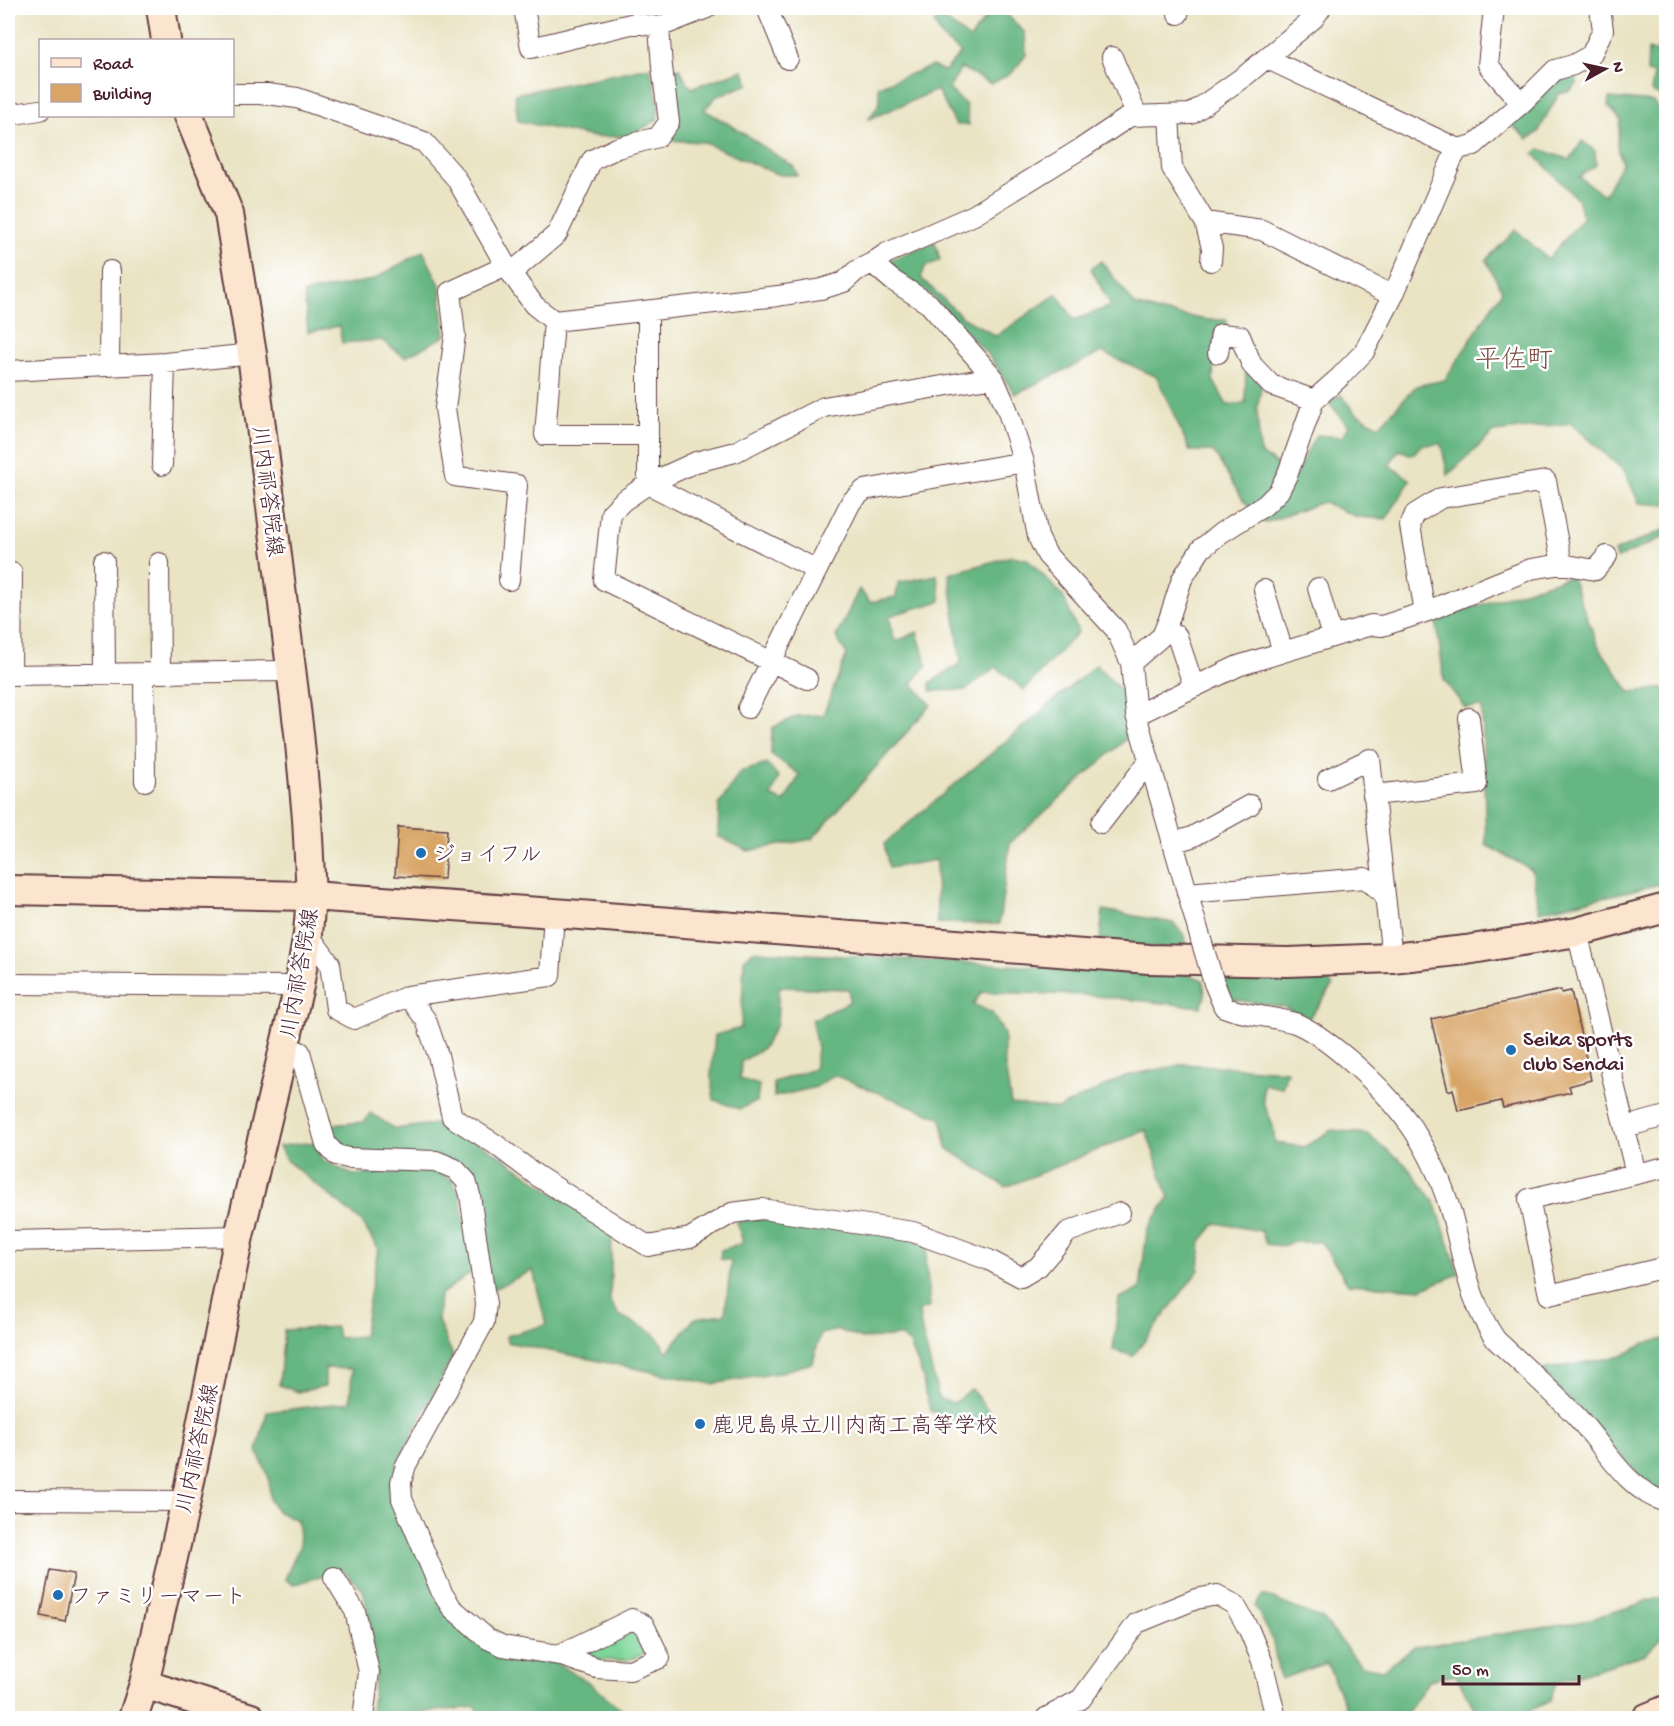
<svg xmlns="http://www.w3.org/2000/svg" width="1674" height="1726" font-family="'Gochi Hand','Klee One',sans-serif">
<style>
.green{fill:#7dd59a;stroke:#647a62;stroke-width:1.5}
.forest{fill:#66b682;stroke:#586a56;stroke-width:1.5}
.building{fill:#d8a566}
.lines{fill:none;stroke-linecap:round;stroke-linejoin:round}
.street-casing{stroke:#623d42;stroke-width:22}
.secondary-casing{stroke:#623d42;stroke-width:32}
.street{stroke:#fff;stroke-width:20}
.secondary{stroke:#fce5cf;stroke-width:28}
.street-bridge-casing{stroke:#623d42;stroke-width:22;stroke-linecap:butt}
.street-bridge{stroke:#fff;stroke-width:20}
.poi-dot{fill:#1f6fb2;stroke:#fff;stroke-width:2}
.labels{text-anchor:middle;stroke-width:5;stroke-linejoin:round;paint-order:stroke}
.street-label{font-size:22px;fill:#4a1f2b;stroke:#fff}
.poi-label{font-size:22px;fill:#4a1f2b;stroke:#fff;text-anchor:start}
.quarter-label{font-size:26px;fill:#7c4e40;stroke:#fff}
</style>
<rect width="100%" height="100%" fill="#fff"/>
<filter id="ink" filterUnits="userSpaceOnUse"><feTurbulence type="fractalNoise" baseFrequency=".0167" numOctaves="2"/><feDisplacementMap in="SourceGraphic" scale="12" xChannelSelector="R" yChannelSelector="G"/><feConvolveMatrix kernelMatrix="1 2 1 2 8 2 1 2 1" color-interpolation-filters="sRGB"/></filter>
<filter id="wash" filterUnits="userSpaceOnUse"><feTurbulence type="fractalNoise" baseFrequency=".008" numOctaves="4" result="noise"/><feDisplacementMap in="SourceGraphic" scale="24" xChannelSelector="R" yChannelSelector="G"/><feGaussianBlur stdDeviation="1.35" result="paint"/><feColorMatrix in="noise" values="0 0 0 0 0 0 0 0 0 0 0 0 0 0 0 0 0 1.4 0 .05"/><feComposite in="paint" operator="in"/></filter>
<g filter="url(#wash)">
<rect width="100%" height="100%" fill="#eae4c5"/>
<path class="green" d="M630 1631H640L648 1647C640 1663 608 1662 593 1658L590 1655V1650Z"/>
<path class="forest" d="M978 8H1001L1025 33 1026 55 1012 73 991 84 961 68 949 89 966 105 969 125H956L937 90 869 119 880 102 878 86 932 66 945 71 961 53 942 38 934 23 941 17 970 39 987 16Z
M1648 49 1665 54 1666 53V91L1663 98 1651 91 1654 74 1647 72Z
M650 67 659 105 657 120 630 136 593 137 518 121 515 94Z
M679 68 691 88 743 70 749 84 717 96 704 110 732 126 793 166 797 175H779L703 142 667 140 679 98 672 71Z
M1575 73 1577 84 1570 91 1559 94 1548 113 1538 133 1528 139 1509 123 1557 76Z
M1609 98 1653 102 1666 118V505L1639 503 1625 472 1571 423 1494 432 1448 475 1441 444 1422 445 1412 455 1399 450 1389 465 1411 480 1386 519 1357 517 1323 502 1265 523 1244 501 1213 451H1190L1157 377 1102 352 1015 394 989 356 934 298 885 262 935 242 940 260 925 267 921 278 962 317 996 336 1057 294 1074 320 1111 306 1091 269 1101 261 1135 305 1156 311 1209 320H1227V328L1215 333 1213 380 1227 405 1245 403 1246 368 1262 384 1257 409 1260 453 1294 476 1316 435 1342 437 1349 426 1328 402 1341 395 1357 414 1379 426 1416 386 1445 380 1502 291 1486 260 1516 230 1548 259 1583 218 1579 201 1534 154 1540 149 1570 160 1582 141 1595 151 1596 165 1579 177 1604 195 1622 163 1617 145 1621 120 1608 106Z
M423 251 440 285 445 336 405 357 381 340 342 343 339 326 308 332 304 293 373 280Z
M1666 529V536L1616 559 1614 552Z
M1012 556 1027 559 1063 596 1078 632 1024 690 996 667 966 690 931 691 930 683 961 663 949 574Z
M937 575 941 601 889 616 895 642 917 632 927 665 912 683 931 705 812 839 748 851 718 836 719 805 740 772 767 764 779 777 771 796 784 802 800 775 771 754 772 728 797 716 823 715 847 654 836 637 859 589 870 602 896 597 898 583Z
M1571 576 1598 646 1630 692 1666 688V883L1539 911 1532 870 1486 845 1482 707 1465 708 1444 680 1436 619Z
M1096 665 1125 694 1126 739 1010 843 999 924 937 923 936 860 889 868 884 844Z
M1103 910 1173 923 1185 936 1188 953 1100 939Z
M753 951 1190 975 1203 980 1205 996 1201 1007 1086 995 982 992 973 1004 992 1013 1004 1034V1059L1011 1104 1058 1109 1125 1076 1185 1064 1287 1071 1282 1088 1263 1084V1102L1273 1126 1275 1143 1304 1147 1332 1130 1367 1134 1405 1164 1435 1202 1459 1274 1421 1289 1348 1284 1321 1242H1293L1282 1246 1266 1244 1261 1231 1216 1223 1201 1241 1199 1270 1133 1356 1113 1350 1119 1298 1140 1289 1147 1230 1169 1198 1146 1130 1006 1187 947 1148 941 1118 834 1075 816 1087 774 1097V1082L814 1069 817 1049 812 1020 849 1002V989L779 987 777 1024 763 1048 741 1062 740 1079 759 1085 757 1101 740 1109 714 1100 711 1075 715 1035 741 1028 744 960Z
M1223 977 1328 981 1333 986 1307 1021 1285 1007 1229 999Z
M371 1113 395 1129 442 1123 493 1151 612 1233 610 1302 619 1315 654 1333 667 1352 695 1318 725 1314 731 1261 720 1259 721 1250 743 1243 737 1222 757 1218 904 1237 928 1246 926 1261 930 1307 919 1311 921 1327 939 1399 954 1403 971 1389 991 1414 980 1429 931 1411 925 1393 923 1377 910 1344 900 1336 862 1339 839 1330 820 1334 813 1363 777 1373 712 1384 507 1342 506 1336 546 1325 533 1270 492 1290 472 1176 343 1148 333 1139 331 1125 364 1122Z
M314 1142 322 1160 353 1175 435 1170 452 1180 460 1195 472 1272 440 1295 438 1321 453 1356 397 1464 436 1598 460 1629 495 1652 554 1662 589 1682 631 1718H478L477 1707 396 1715V1718H370L376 1671 371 1627 363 1590 341 1569 293 1585 285 1579 300 1545 297 1520 278 1512 270 1501 269 1478 257 1451 267 1412 350 1402 352 1369 325 1368V1386L298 1392 279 1385 284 1330 336 1327 338 1338 363 1336 378 1249 362 1222 286 1160 279 1146Z
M1666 1339V1494L1649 1486 1541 1370 1622 1356 1645 1343Z
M1263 1595 1323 1619 1361 1666 1382 1670 1415 1647 1576 1623 1666 1596V1634L1645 1654 1556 1682 1550 1701 1525 1713 1488 1716 1474 1708 1456 1675 1429 1680 1404 1718H1350L1327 1663 1280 1679 1272 1638 1255 1606Z"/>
<g id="blocks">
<path class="building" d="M398 827 447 830 444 879 395 876Z
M1561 990V993L1571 991 1591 1080 1569 1086 1571 1092 1503 1108 1501 1101 1458 1111 1453 1089 1448 1091 1431 1019Z
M50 1570 74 1574 65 1621 41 1616Z"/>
</g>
</g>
<g filter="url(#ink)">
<use href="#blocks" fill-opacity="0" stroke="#623d42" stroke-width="1.5"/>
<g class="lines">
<defs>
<path id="street" d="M524 8 531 48 635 23 659 27 707 8
M767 8 788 59
M1494 8 1488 65 1521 103
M1178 14 1179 8
M1112 57 1137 116
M1266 58 1458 149
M232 94H267L297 98 424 142 456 178 506 266 534 305 554 321 778 296 821 289 844 282 856 271 872 263 887 253 974 215 1082 148 1130 116 1191 114 1246 75 1314 18 1321 8
M8 115 40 110
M1169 115 1172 168 1205 222 1212 248 1211 261
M1205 222 1262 230 1393 296
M872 263 892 280 929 304 993 377 1007 409 1024 462 1038 537 1047 555 1116 630 1131 663 1136 715 1201 940
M506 266 450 292 455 335 445 408 455 476 517 485 509 580
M511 273 557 234 592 160 617 148 658 137 669 122 662 67 659 27
M648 311V484L696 462 735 452 824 407 993 377
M554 321 545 435H648
M1218 353 1221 334 1240 336 1252 365 1271 385 1314 400
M109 366 110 271
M8 371 165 363 252 354
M162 465 165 363
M104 561 105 673
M159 563 160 672
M1562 564 1595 570 1607 556
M817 570 851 502 864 490 1024 462
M1318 588 1332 637
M1264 590 1283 652
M1177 636 1194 687
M1131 663 1162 636 1169 619 1182 579 1201 549 1221 533 1265 505 1279 491 1288 473 1314 400 1340 377 1364 352 1393 296 1452 159 1458 149 1474 145 1524 101 1555 70 1573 65 1591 55 1603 30 1600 8
M144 673 145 781
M11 674 12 573
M8 675 290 671
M748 708 817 570 648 484 623 501 611 513 604 580 807 679
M1136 715 1238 666 1371 625 1382 626 1425 612 1410 526 1415 514 1441 498 1546 481 1562 564 1531 569 1425 612
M1328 779 1370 759 1385 895
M1373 795 1477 784 1469 718
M1101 823 1149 761
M1172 843 1192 837 1250 805
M1187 893 1365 878 1385 895 1392 958
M1577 932 1636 1174
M308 934 330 964 336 1009 354 1019 408 996 550 976 554 913
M1214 983 1224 1007C1246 1016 1272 1016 1295 1023 1311 1029 1335 1048 1348 1059 1401 1104 1433 1148 1452 1216 1464 1260 1469 1302 1496 1340 1523 1365 1551 1390 1577 1417 1603 1445 1628 1492 1666 1502
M8 984 299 986
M408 996 426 1020 438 1055 452 1117 495 1144 536 1175 648 1246 690 1238 732 1213 762 1209 913 1232 989 1260 1021 1277 1038 1267 1068 1232 1120 1213
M285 1048 300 1052 326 1144 336 1155 348 1158 436 1161 455 1169 466 1181 470 1195 486 1304 484 1322 406 1465 401 1482 402 1499 442 1593 452 1608 488 1639 503 1646 559 1655 597 1668 630 1670 660 1658 644 1625 632 1619 559 1655
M1625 1127 1666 1116
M1666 1167 1529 1199 1549 1295 1666 1267
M8 1241 239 1236
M8 1500 186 1501
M334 1577 355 1611 369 1672 363 1718
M1046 1718 1081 1699 1137 1623 1196 1599 1217 1595 1235 1605 1249 1630 1262 1661 1276 1718"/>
<path id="secondary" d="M161 8 166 40
M8 890 311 896 554 913 1149 959 1288 962 1392 958 1466 950 1577 932 1666 908
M144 1684 251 1718
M133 1718 144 1684 186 1501 239 1236 299 986 308 934 311 896 307 818 299 733 252 354 229 214 189 116
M1647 1718 1666 1710"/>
</defs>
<use href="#street" class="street-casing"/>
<use href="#secondary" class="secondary-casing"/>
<use href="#street" class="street"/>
<use href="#secondary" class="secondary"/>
<defs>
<path id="street-bridge" d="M1201 940 1214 983"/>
</defs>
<use href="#street-bridge" class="street-bridge-casing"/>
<use href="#street-bridge" class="street-bridge"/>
</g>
</g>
<g class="poi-dot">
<circle cx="421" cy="853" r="6"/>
<circle cx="1511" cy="1050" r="6"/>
<circle cx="700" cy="1424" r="6"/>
<circle cx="58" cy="1595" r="6"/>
</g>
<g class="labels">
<g class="street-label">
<text transform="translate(269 491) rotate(83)" y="8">川内祁答院線</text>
<text transform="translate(298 973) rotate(-80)" y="8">川内祁答院線</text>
<text transform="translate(196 1448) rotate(-78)" y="8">川内祁答院線</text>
</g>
<g class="poi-label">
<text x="433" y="861">ジョイフル</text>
<text x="1523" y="1045">Seika sports<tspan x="1523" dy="25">club Sendai</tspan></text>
<text x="712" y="1432">鹿児島県立川内商工高等学校</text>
<text x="70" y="1603">ファミリーマート</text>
</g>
<g class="quarter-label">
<text x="1514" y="367">平佐町</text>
</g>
</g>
<rect width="1674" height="1726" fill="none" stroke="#fff" stroke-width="30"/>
<rect x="39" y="39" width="195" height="78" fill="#ffffff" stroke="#b7a5aa" stroke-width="1.5"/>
<rect x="51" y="58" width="30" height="9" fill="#fce5cf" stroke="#b7a5aa" stroke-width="1.5"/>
<text x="93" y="69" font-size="18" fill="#4a1f2b">Road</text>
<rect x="51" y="84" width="30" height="18" fill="#d8a566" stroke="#b7a5aa" stroke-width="1.5"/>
<text x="93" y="99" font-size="18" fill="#4a1f2b">Building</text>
<g transform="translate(1605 69) rotate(82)" stroke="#ffffff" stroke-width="4.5" paint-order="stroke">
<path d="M0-4.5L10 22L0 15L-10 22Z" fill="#4a1f2b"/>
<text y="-9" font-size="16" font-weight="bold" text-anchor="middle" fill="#4a1f2b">N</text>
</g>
<path d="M1443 1675v9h136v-9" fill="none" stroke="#4a1f2b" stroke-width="3"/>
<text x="1452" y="1675" font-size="18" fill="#4a1f2b" stroke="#ffffff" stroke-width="4.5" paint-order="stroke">50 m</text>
</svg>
